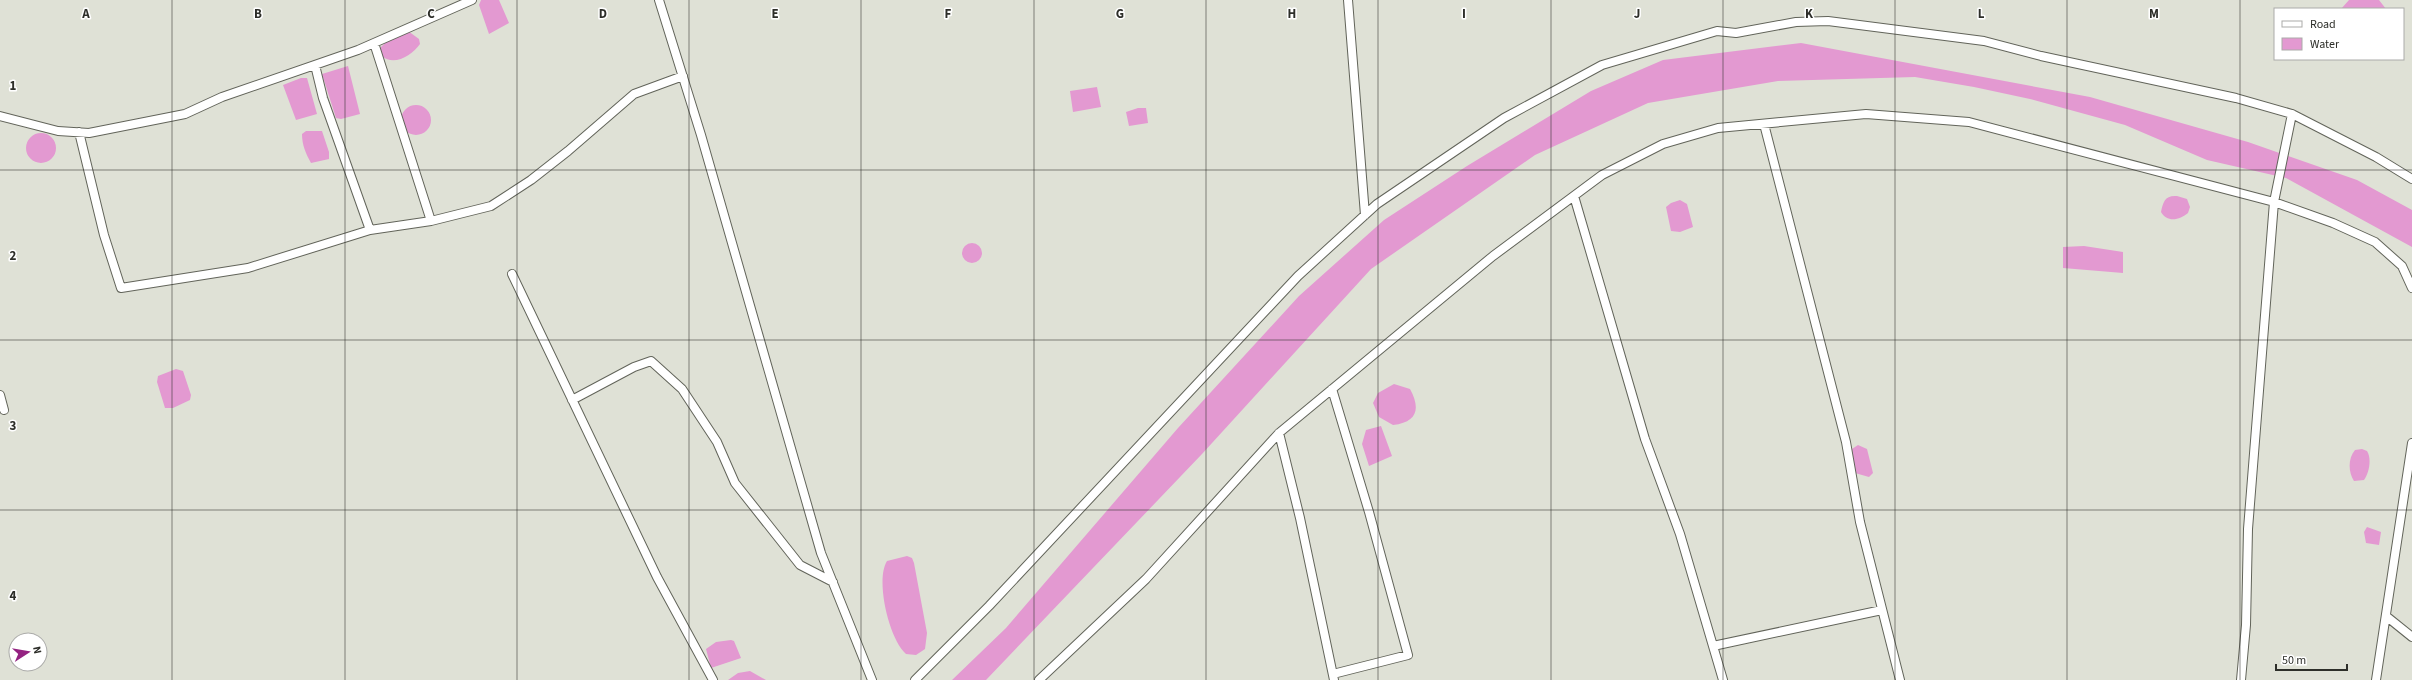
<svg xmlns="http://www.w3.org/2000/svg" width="2412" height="680" font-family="'Source Sans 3',sans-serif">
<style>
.water{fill:#e399d1}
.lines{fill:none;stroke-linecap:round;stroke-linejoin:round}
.street-casing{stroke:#62645a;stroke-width:10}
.street{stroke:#fff;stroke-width:8}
.grid{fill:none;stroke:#2d2e29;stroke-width:1;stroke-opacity:0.55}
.grid-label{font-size:13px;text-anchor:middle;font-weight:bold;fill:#2d2e29;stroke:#fff;stroke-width:3;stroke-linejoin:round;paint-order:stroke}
</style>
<rect width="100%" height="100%" fill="#dfe1d6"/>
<path class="water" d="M481 0H499L509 23 489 34 479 5Z
M2349 0H2379L2386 9H2341Z
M408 31 419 39 420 44C412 55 394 67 382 56L380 48 387 41Z
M1801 43 2090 97 2248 142 2357 180 2412 210V247L2286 178 2207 160 2125 125 2030 99 1974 87 1915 77 1778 81 1648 103 1535 155 1371 269 1202 454 986 680H952L1006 628 1178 428 1299 296 1384 220 1467 166 1591 91 1663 60Z
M348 66 360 114 341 119 336 118 322 74Z
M301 78H307L317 114 296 120 283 85Z
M1097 87 1101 107 1073 112 1070 91Z
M401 120a15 15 0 1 1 30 0a15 15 0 1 1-30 0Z
M1138 108H1146L1148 123 1129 126 1126 112Z
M306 131H322L329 152V159L311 163C306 154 302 145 302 134Z
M26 148a15 15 0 1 1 30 0a15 15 0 1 1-30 0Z
M2177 196 2187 199 2190 207 2188 213C2180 220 2167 223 2161 212 2163 202 2165 195 2177 196Z
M1680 200 1687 204 1693 227 1680 232 1671 231 1666 207 1671 203Z
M962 253a10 10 0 1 1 20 0a10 10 0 1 1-20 0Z
M2084 246 2123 252V273L2063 268V247Z
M176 369 183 371 191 395 190 400 173 408H165L157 382 158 376Z
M1394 384 1410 389C1421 409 1417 422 1393 425L1379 417 1373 403 1378 393Z
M1381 426 1392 456 1369 466 1362 444 1366 430Z
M1858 445 1867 449 1873 473 1869 477 1855 473 1852 449Z
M2362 449 2367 451C2372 459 2369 473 2364 480L2354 481C2348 472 2348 458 2355 450Z
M2367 527 2381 532 2379 545 2366 543 2364 532Z
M907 556 912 558 914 563 927 633 925 649 916 655 906 654C889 639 875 580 887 561Z
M731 640 734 641 741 658 711 668 706 649 716 642Z
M750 671 766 680H728L738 673Z"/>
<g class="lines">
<defs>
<path id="street" d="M659 0 701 135 821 553 872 680
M1348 0 1365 215
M374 43 431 221 491 206 531 180 568 151 634 94 683 76
M0 116 58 131 89 133 185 114 222 97 358 50 472 0
M1764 124 1846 442 1860 522 1900 680
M79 132 104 235 121 288 248 268 370 230 323 98 315 65
M1574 196 1645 439 1680 534 1723 680
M370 230 431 221
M512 274 657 577 713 680
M1332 389 1369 512 1408 655 1333 674
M0 395 4 410
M572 400 634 367 651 361 682 389 717 442 735 483 800 565 833 582
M1279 433 1300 518 1334 680
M2386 616 2412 637
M1713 646 1882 610
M915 680 989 606 1298 276 1377 204 1504 118 1602 65 1717 31 1736 33 1796 22 1828 21 1984 41 2041 56 2236 98 2292 114 2376 157 2412 179
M1039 680 1146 579 1279 433 1493 256 1602 175 1663 144 1718 128 1866 114 1969 122 2274 202 2333 223 2375 242 2402 266 2412 288
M2241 680 2246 625 2248 529 2274 202 2292 114
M2376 680 2412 443"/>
</defs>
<use href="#street" class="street-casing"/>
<use href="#street" class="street"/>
</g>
<path class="grid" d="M172 0V680M345 0V680M517 0V680M689 0V680M861 0V680M1034 0V680M1206 0V680M1378 0V680M1551 0V680M1723 0V680M1895 0V680M2067 0V680M2240 0V680M0 170H2412M0 340H2412M0 510H2412"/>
<g class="grid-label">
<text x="86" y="18">A</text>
<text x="258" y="18">B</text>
<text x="431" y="18">C</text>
<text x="603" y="18">D</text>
<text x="775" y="18">E</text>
<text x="948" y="18">F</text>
<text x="1120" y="18">G</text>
<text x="1292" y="18">H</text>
<text x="1464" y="18">I</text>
<text x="1637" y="18">J</text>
<text x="1809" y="18">K</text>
<text x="1981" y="18">L</text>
<text x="2154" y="18">M</text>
<text x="13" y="90">1</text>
<text x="13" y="260">2</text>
<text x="13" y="430">3</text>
<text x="13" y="600">4</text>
</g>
<rect x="2274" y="8" width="130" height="52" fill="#ffffff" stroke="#ababa9"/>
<rect x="2282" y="21" width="20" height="6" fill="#ffffff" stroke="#ababa9"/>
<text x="2310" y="28" font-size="12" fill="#2d2e29">Road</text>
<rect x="2282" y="38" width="20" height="12" fill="#e399d1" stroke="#ababa9"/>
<text x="2310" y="48" font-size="12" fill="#2d2e29">Water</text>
<g transform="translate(28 652) rotate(78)"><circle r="19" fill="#ffffff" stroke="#ababa9"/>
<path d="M0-3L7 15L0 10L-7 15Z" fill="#942281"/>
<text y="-6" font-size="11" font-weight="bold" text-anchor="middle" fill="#2d2e29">N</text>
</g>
<path d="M2276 664v6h71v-6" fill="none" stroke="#2d2e29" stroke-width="2"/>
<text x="2282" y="664" font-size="12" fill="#2d2e29" stroke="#ffffff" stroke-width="3" paint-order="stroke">50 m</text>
</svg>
